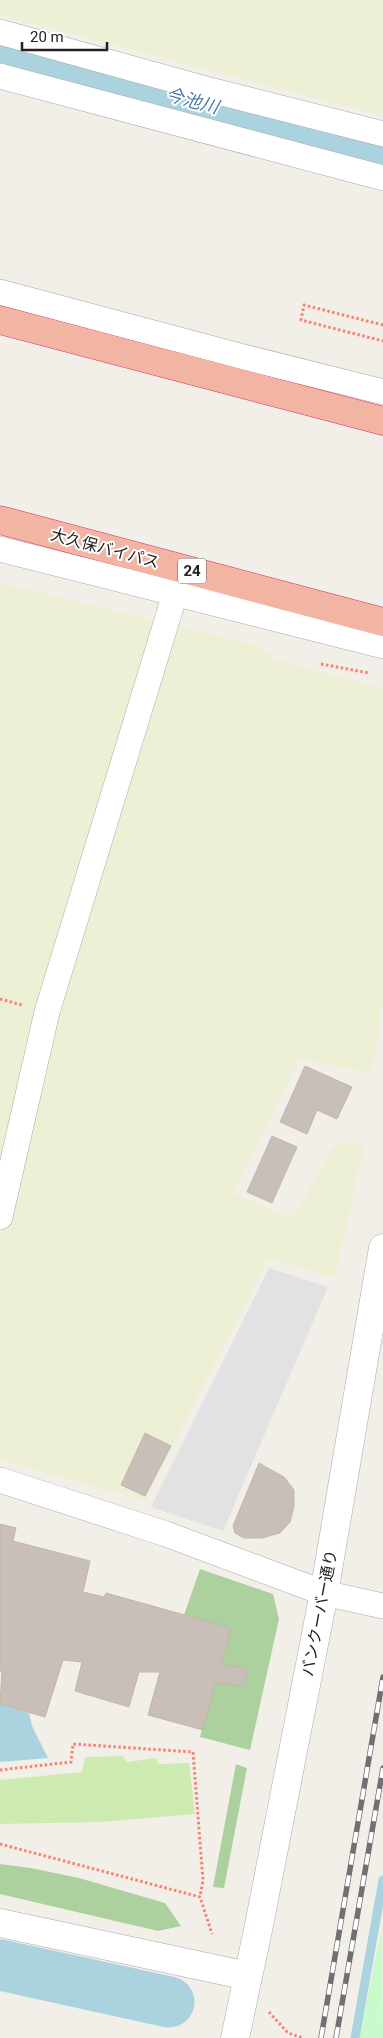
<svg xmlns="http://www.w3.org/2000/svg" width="383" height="2038" font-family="Roboto,'Noto Sans JP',sans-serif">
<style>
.farmland{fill:#eef0d5}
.grass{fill:#cdebb0}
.forest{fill:#add19e}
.park{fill:#c8facc}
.parking{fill:#e2e2e2}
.water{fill:#aad3df}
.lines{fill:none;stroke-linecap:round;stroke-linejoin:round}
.stream{stroke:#aad3df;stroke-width:9}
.river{stroke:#aad3df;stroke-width:51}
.building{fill:#c7bfb8;stroke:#c4b6ab}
.minor-casing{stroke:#a9a9a9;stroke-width:26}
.tertiary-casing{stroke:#a9a9a9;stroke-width:29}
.trunk-casing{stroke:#dc2a67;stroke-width:29}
.path{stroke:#fa8072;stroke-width:3;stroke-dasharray:2.5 2.5;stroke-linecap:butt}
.minor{stroke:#fff;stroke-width:25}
.tertiary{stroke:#fff;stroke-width:28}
.trunk{stroke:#f2b4a3;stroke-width:28}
.rail-casing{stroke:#707070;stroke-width:5.5}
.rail{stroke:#fff;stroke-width:4;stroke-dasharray:11;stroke-linecap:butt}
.labels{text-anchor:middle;stroke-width:4;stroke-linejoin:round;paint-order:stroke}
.shield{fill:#fff;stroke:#646464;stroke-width:1}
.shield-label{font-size:15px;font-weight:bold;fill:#222}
.street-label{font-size:16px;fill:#222;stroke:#fff}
.water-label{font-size:18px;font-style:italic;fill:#4a7aab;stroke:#fff}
</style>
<rect width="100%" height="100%" fill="#f2efe9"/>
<path class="farmland" d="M0 0H383V116L0 15Z
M0 583 260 646 276 660 383 688V1001L372 1073 300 1059 233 1193 287 1217 298 1212 330 1149 337 1144 347 1142 364 1147 335 1278 268 1258 145 1501 0 1460Z"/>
<path class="grass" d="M123 1756 127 1762 156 1758 159 1764 189 1763 195 1814 102 1822 0 1824V1780L82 1772 85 1757Z"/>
<path class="forest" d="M200 1569 273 1594 279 1619 250 1750 200 1737 215 1683 245 1686 247 1668 221 1665 231 1628 184 1615Z
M236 1764 247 1768 224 1888 213 1887Z
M0 1864 31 1868 79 1878 165 1903 181 1926 158 1931 0 1894Z"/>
<path class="park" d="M382 1927 383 2038H360L359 2037Z"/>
<path class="parking" d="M269 1268 328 1287 223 1531 151 1507Z"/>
<path class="water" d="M0 1704 29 1713 32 1726 48 1758 0 1762Z"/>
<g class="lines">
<path class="stream" d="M355 2038 383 1880"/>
<path class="river" d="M0 52 383 151
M0 1965 169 2002"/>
</g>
<path class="building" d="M305 1066 352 1087 337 1119 317 1110 307 1134 280 1122Z
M272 1136 297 1147 272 1203 247 1192Z
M145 1433 171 1446 145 1496 121 1485Z
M259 1463 284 1477 294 1490V1507L290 1522 280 1533 262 1538H244L235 1533 233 1526Z
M0 1524 16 1528 13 1541 90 1561 83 1592 104 1597 106 1593 231 1628 221 1665 247 1668 245 1686 215 1683 203 1730 148 1715 160 1672H139L129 1707 75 1691 82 1662 63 1660 45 1717 0 1704 2 1671H0Z"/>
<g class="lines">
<defs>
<path id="minor" d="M0 32 206 89 383 134
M0 76 383 178
M0 292 240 356 383 392
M0 549 383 646
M0 1217 47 1012 175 594
M0 1480 166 1534 324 1593 383 1606"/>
<path id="tertiary" d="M0 1923 248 1976
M235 2038 258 1930 324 1593 383 1248"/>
<path id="trunk" d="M0 320 383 421
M0 520 383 622"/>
</defs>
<use href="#minor" class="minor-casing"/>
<use href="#tertiary" class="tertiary-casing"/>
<use href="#trunk" class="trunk-casing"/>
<path class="path" d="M383 325 304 305 301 320 383 341
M321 664 369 673
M0 999 22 1005
M0 1770 71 1762 73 1744 193 1752 203 1880 200 1897
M0 1844 200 1897 212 1934
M269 2012 288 2033 303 2038"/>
<use href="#minor" class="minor"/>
<use href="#tertiary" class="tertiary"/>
<use href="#trunk" class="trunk"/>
<defs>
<path id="rail" d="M321 2038 383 1677
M336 2038 383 1768"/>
</defs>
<use href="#rail" class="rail-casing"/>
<use href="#rail" class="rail"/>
</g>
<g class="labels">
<rect class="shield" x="178" y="558.5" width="28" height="25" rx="4"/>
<g class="shield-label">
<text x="192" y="576">24</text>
</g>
<g class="street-label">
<text transform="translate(105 548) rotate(15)" y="6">大久保バイパス</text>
<text transform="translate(319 1613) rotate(-79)" y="6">バンクーバー通り</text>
</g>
<g class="water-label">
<text transform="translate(192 101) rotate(15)" y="6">今池川</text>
</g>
</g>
<path d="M22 42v8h85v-8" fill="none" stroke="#222222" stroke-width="2.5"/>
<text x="30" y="42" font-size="15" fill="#222222" stroke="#ffffff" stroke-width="4" paint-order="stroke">20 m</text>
</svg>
